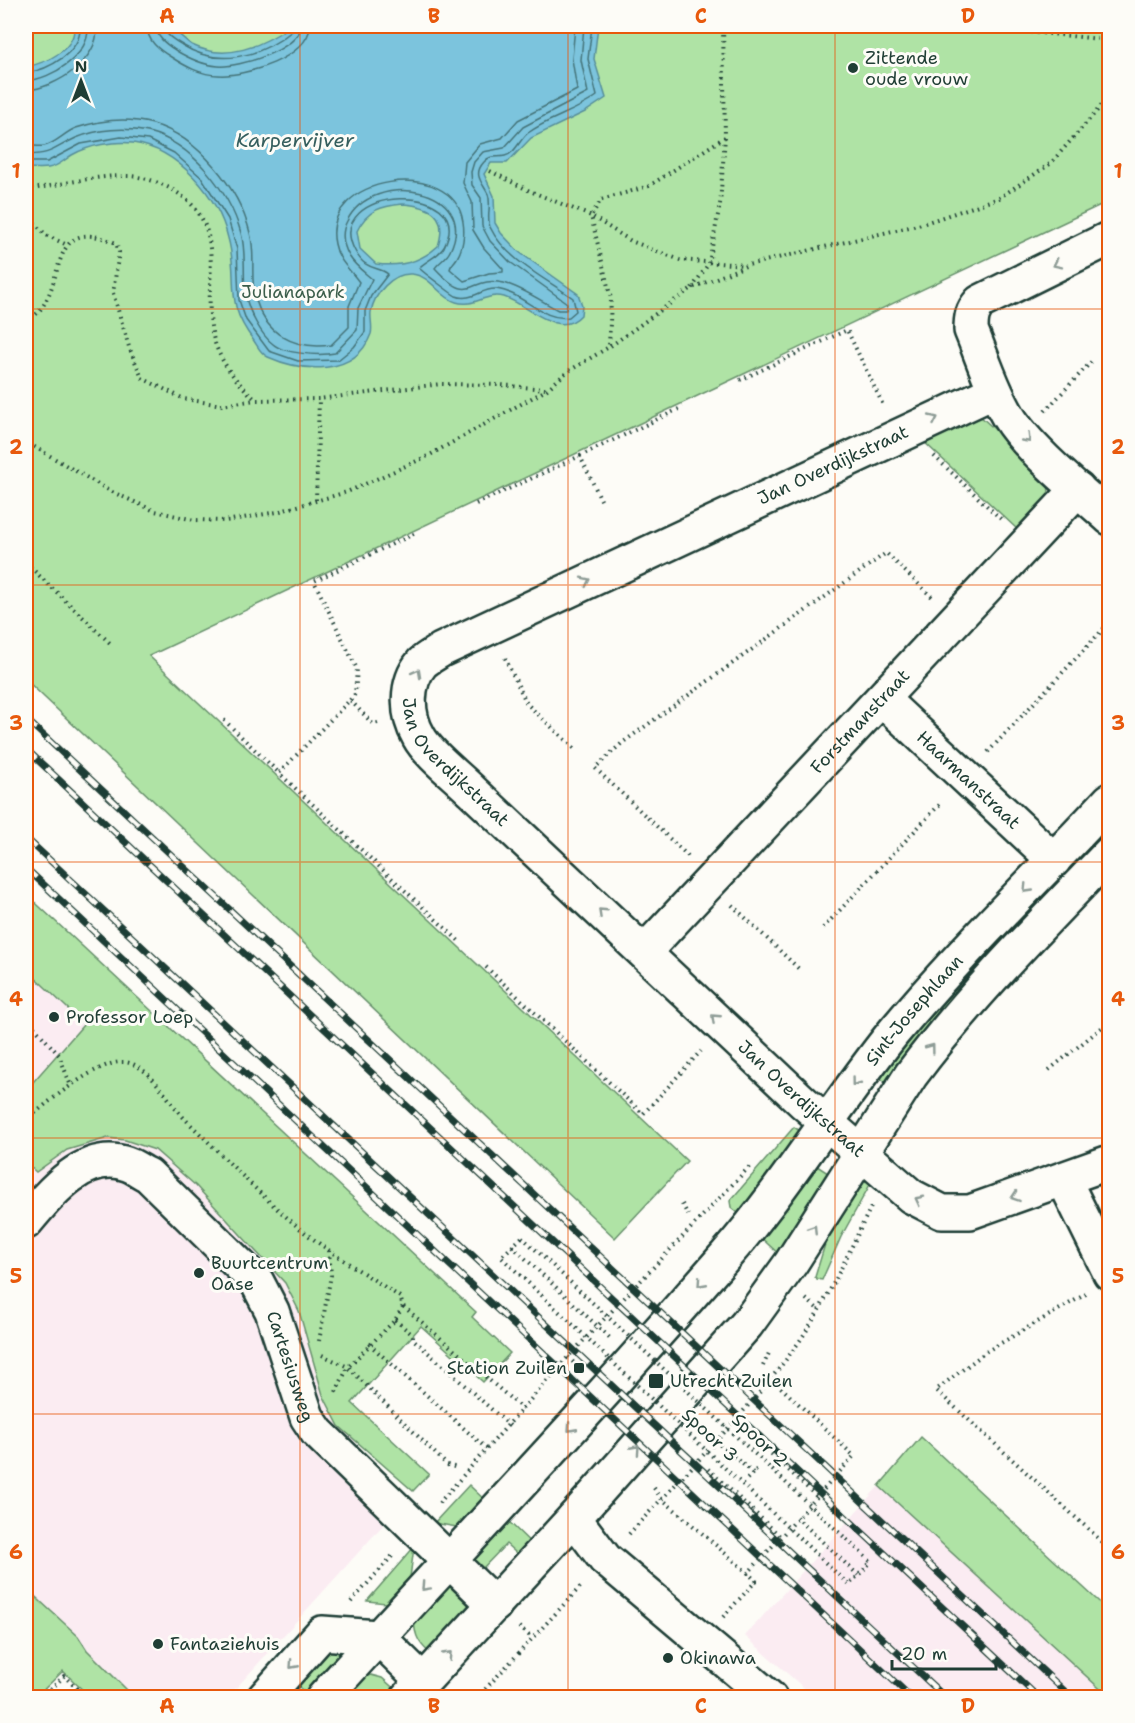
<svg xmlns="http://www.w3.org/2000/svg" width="1135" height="1723" font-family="'Shantell Sans',sans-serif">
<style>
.built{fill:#fbecf2}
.green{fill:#afe3a5;stroke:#67906c;stroke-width:1.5}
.water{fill:#7cc4dd;stroke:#578e99;stroke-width:1.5;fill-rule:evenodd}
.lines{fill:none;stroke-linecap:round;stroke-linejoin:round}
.shore{stroke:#447378;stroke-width:1.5}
.minor-casing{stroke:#1f3d34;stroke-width:38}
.major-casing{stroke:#1f3d34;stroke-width:38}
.path{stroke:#1f3d34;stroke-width:4;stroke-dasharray:1.5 4.5;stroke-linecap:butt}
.minor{stroke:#fdfcf7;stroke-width:33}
.major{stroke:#fdfcf7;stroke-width:33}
.rail-casing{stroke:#1f3d34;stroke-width:7}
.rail{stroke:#fdfcf7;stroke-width:4.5;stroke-dasharray:14;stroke-linecap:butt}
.path-bridge{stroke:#1f3d34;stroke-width:4;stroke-dasharray:1.5 4.5;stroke-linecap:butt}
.oneway{stroke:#8e9c96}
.grid{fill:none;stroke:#e8590c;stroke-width:1.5;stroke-opacity:0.55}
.poi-dot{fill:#1f3d34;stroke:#fdfcf7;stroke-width:2}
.labels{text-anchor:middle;stroke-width:6;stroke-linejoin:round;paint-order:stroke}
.poi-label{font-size:18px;fill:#1f3d34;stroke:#fdfcf7;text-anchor:start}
.park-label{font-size:18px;fill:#3c5e4b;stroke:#fdfcf7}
.street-label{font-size:18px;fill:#1f3d34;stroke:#fdfcf7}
.water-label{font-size:20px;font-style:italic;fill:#365f5e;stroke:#fdfcf7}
.neatline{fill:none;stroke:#e8590c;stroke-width:2}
.grid-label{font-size:20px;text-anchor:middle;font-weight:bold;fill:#e8590c}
</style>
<rect width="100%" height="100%" fill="#fdfcf7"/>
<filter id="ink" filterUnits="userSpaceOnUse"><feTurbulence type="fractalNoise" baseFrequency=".0167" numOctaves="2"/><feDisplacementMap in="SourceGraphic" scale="12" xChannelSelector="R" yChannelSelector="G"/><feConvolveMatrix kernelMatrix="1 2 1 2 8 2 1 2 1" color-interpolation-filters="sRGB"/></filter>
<g filter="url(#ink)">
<path class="built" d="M26 946 420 1293 342 1406 385 1523 228 1697H122L26 1603Z
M879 1486 965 1564 1108 1697H814L745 1636Z"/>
<path class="green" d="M26 26H1109V201L149 656 687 1161 615 1238 26 680Z
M979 415 1048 478 1049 496 1017 529 922 440Z
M1109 816V837L890 1085 874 1074Z
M26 894 476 1312 472 1317 510 1353 483 1382 421 1326 352 1403 429 1474 413 1491 339 1426 323 1395 299 1311 285 1283 196 1186 155 1150 125 1140 108 1138 67 1150 36 1172 26 1163V1090L84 1024 26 969Z
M794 1127 805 1134 744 1218 731 1207 730 1201Z
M814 1164 831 1175 782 1257 757 1234Z
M862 1167 873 1179 841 1237 822 1280 817 1279 815 1277 826 1241 825 1237Z
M921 1437 1109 1611V1697L879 1486Z
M469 1485 489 1504 468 1529 434 1523Z
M506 1519 536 1548 524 1560 506 1544 481 1570 467 1558Z
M414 1547 408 1593 395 1604 367 1601Z
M449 1577 481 1605 435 1657C420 1646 414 1637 414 1618Z
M26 1588 78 1636 87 1650 134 1697H90L63 1671 36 1697H26Z
M324 1648 354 1649 312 1697H298L304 1691 293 1683Z
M371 1675 382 1678 399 1693 395 1697 337 1698 359 1678Z"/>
<path class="water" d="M74 26C90 25 156 22 167 26 175 29 184 40 192 45 227 62 261 46 291 26H598L594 59 606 98 585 112 531 138 507 163H491L484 174 494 196 495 223 501 233 519 252 578 294 582 305 581 315C559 340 527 304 504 297 486 292 474 308 456 302 439 297 431 275 411 274 392 273 374 294 371 312 370 319 373 327 371 334 355 377 302 372 268 357 261 354 258 347 254 341 222 300 240 280 228 238 218 196 178 149 133 143 114 141 89 145 72 155 64 160 58 167 48 168 41 169 33 168 26 168V67C45 63 76 50 74 26ZM403 204C431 206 448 215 438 246 420 263 399 267 376 264L360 249 357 231C367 210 381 206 403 204Z"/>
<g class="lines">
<path class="shore" d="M147 26C147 41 159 50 171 57 185 66 201 75 218 75 245 77 309 57 310 26
M156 26C156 37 166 44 175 50 188 58 203 65 218 66 239 68 299 49 301 26
M163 26C165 35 174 40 182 45 218 68 261 57 292 31L293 26
M26 73C48 70 82 52 80 26
M26 81C52 79 90 55 88 26
M26 90C57 88 99 60 97 26
M26 146C31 145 38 147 44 146 55 144 65 132 76 128 100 120 128 117 153 124 198 137 239 188 250 233 256 254 250 276 255 296 264 334 294 350 331 345L349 327V306L359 282C350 269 338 261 335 244 320 175 454 156 463 222 465 234 463 248 457 258 454 263 451 264 450 269L464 281 489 273 503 272V269L484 248 473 230 472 202 463 183 465 162 480 144 502 138 518 120 577 90 572 59 575 26
M26 155C54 154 52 149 76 138 98 129 125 127 148 132 192 143 229 191 241 233 247 254 242 276 246 297 249 312 261 335 273 344 284 354 320 356 335 353L357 330 358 308 372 279C364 272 355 266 349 256 343 245 341 232 347 221 372 169 481 187 450 251 447 258 439 262 435 268 473 309 468 274 504 283 523 288 541 301 558 310H566L567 303 510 262 490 241 482 226 481 198 472 185 471 172 474 162 483 152 504 148 523 127 588 93 581 60 584 26
M26 162H47L81 144 121 137 148 140 174 153 202 178 228 219 237 249 239 300 246 320 269 351 298 361 338 360 354 347 365 332V311L371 296 388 274C377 265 366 272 355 251 320 186 479 178 444 247 438 257 425 261 419 268 423 272 452 294 456 296 471 302 482 288 496 289 522 292 543 322 569 317L576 311 573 298C546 279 505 259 490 227 486 217 492 204 488 194 483 183 472 175 484 162 491 154 497 158 505 156 515 154 520 139 528 133 548 118 576 112 597 96L588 59 592 26"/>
<defs>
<g id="minor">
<path d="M1110 238 980 302C972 311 971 318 971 330 983 359 992 389 1008 416 1027 448 1081 492 1110 518"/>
<path id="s1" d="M995 391 441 650C435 654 427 658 422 663 405 683 406 715 419 737 428 754 456 775 471 790L803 1102 911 1196 942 1212H970L1110 1162"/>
<path id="s2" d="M883 700 1054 860"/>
<path id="s3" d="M644 952 1078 489"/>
<path d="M1064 1180 1110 1273"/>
<path id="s4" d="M26 1222C49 1194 85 1149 127 1164 134 1166 141 1172 148 1175L257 1282 272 1311 307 1417 317 1432 495 1605"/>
<path d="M574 1518 605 1559 770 1698"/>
<path d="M264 1698 322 1633 378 1637 423 1681"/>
</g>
<g id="major">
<path id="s5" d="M323 1698C458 1550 596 1405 727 1254 788 1184 835 1105 893 1033 960 952 1038 878 1110 800"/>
<path d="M408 1698 574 1518 747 1324 791 1263 911 1075C971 995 1041 925 1110 853"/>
</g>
</defs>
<use href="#minor" class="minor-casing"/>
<use href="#major" class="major-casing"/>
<path class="path" d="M971 26 1110 40
M725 137 649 186 601 200 591 216 631 241 680 260 744 265
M490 171 530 191 591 216 611 299 609 346
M26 190C60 185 95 175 130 176 145 177 161 183 173 190 231 224 202 280 212 332 218 361 236 381 256 400L319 399 441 384 500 385 545 389
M26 214 46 235 67 245
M692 288 709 263 720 204 725 137 723 26
M26 321C72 299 40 210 116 243L119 252 113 293 129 347 142 378 184 399 222 405 256 400
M740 380 847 330 884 407
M1045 411 1092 361
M26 438 33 446 110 491 155 511 194 520 226 521 277 512 347 492 428 456 546 390 567 372 609 347 692 288 748 265 922 224 999 198 1050 164 1110 96
M580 456 683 407
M934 456 1003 521
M316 500 319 399
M476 504 580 456 603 504
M26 563 111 644
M505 658 527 704 577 751
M350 700 355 694 357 669 314 581 418 532
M224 720 279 773
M378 723 373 724 350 700 279 773 459 941
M988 752 1110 622
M688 856 595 768 622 743 886 553 932 597
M732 905 799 969
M823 928 942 802
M486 967 643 1114 701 1051
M26 1018 59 1055 71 1086
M1049 1070 1110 1021
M26 1121C45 1104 96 1062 122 1062 148 1061 169 1103 185 1119 220 1153 254 1189 291 1221 324 1250 363 1272 400 1297L403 1306 524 1410
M682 1204 688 1215
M512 1246 610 1338
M1086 1294 987 1351 936 1390 1107 1546 1110 1544
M806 1299 819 1310
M395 1320 413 1335V1339L510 1426
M319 1341 331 1275 329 1251
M369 1344 487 1449
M322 1355 348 1367 447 1465 458 1468
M568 1357 579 1368
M763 1366 769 1353
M336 1392 348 1367 395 1320 403 1306
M745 1429 816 1496
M706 1433 753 1473
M708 1469 780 1536
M747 1479 759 1467
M654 1488 661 1498 748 1573 854 1456 771 1378
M439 1503 568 1357 751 1165
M796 1517 858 1575
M629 1534C685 1473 751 1409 799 1342 828 1300 849 1251 872 1205
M351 1602 394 1554
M723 1617 756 1581 748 1573
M519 1627 532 1638
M42 1698 64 1676 87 1698
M477 1698 583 1584"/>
<use href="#minor" class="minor"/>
<use href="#major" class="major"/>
<defs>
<path id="rail" d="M26 719 1072 1698
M26 749 1039 1698
M26 838 946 1698
M26 868 912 1698"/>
</defs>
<use href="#rail" class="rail-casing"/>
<use href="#rail" class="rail"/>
<path class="path-bridge" d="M522 1237 871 1562 849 1585 501 1257Z"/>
</g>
<defs><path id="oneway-chevron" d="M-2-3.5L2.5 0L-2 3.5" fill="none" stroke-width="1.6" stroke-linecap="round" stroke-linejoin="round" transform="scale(1.5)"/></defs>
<g class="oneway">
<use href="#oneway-chevron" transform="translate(1057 264) rotate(154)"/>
<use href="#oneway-chevron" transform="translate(934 419) rotate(-25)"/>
<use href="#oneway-chevron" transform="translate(1027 439) rotate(46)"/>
<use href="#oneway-chevron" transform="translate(586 581) rotate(-26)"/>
<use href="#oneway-chevron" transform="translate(417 673) rotate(-61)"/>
<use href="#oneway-chevron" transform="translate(1027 889) rotate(134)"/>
<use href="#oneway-chevron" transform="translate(602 912) rotate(-137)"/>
<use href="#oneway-chevron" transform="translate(715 1018) rotate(-137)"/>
<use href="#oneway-chevron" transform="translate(931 1048) rotate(-53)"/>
<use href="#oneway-chevron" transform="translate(855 1082) rotate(127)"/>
<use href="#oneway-chevron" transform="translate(1015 1197) rotate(161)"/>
<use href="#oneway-chevron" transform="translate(919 1200) rotate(-153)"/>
<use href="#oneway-chevron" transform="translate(813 1229) rotate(-57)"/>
<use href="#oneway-chevron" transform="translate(701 1283) rotate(132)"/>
<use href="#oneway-chevron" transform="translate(571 1428) rotate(132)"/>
<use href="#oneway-chevron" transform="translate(636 1449) rotate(-48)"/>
<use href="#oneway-chevron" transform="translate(425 1587) rotate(133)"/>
<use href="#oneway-chevron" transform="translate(448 1655) rotate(-46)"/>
<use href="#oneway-chevron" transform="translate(293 1665) rotate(132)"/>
</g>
</g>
<path class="grid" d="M300 26V1698M568 26V1698M835 26V1698M26 309H1110M26 585H1110M26 862H1110M26 1138H1110M26 1414H1110"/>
<g class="poi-dot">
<circle cx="853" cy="68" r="6"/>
<circle cx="54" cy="1017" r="6"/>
<circle cx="199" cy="1273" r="6"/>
<rect x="573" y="1362" width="12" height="12" rx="3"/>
<rect x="648" y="1373" width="16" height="16" rx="3"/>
<circle cx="158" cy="1644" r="6"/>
<circle cx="668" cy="1658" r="6"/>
</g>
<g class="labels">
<g class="poi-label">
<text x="865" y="64">Zittende<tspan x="865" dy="21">oude vrouw</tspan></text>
<text x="66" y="1023">Professor Loep</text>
<text x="211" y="1269">Buurtcentrum<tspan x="211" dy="21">Oase</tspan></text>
<text x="567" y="1374" text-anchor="end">Station Zuilen</text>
<text x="670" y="1387">Utrecht Zuilen</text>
<text x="170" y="1650">Fantaziehuis</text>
<text x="680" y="1664">Okinawa</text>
</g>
<g class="park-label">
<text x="293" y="298">Julianapark</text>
</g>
<g class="street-label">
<text transform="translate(833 465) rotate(-25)" y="6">Jan Overdijkstraat</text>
<text dy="6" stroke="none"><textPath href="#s3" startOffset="316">Forstmanstraat</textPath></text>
<text dy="6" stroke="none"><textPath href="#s1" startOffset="754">Jan Overdijkstraat</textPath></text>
<text dy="6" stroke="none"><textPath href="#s2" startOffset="117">Haarmanstraat</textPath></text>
<text dy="6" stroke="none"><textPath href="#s5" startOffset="908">Sint-Josephlaan</textPath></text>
<text dy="6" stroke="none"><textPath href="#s1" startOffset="1240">Jan Overdijkstraat</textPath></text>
<text dy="6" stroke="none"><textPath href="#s4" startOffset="392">Cartesiusweg</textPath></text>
<text transform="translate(710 1435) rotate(43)" y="6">Spoor 3</text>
<text transform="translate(760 1440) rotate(43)" y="6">Spoor 2</text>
</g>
<g class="water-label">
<text x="295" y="147">Karpervijver</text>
</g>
</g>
<rect width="1135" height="1723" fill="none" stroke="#fdfcf7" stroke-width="66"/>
<g transform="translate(81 81)" stroke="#fdfcf7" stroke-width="4.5" paint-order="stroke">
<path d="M0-4.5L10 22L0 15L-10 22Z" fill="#1f3d34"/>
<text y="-9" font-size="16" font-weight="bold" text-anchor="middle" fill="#1f3d34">N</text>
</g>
<path d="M892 1660v9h104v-9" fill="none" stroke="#1f3d34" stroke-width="3"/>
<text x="901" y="1660" font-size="18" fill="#1f3d34" stroke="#fdfcf7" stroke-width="4.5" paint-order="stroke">20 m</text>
<rect x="33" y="33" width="1069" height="1657" class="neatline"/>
<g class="grid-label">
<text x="167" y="23">A</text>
<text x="434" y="23">B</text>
<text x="701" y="23">C</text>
<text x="968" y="23">D</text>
<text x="16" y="178">1</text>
<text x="1118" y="178">1</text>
<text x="16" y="454">2</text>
<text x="1118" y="454">2</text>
<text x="16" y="730">3</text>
<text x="1118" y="730">3</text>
<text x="16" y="1006">4</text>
<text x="1118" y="1006">4</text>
<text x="16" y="1283">5</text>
<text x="1118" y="1283">5</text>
<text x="16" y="1559">6</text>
<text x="1118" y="1559">6</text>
<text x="167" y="1713">A</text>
<text x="434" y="1713">B</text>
<text x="701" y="1713">C</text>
<text x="968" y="1713">D</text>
</g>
</svg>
